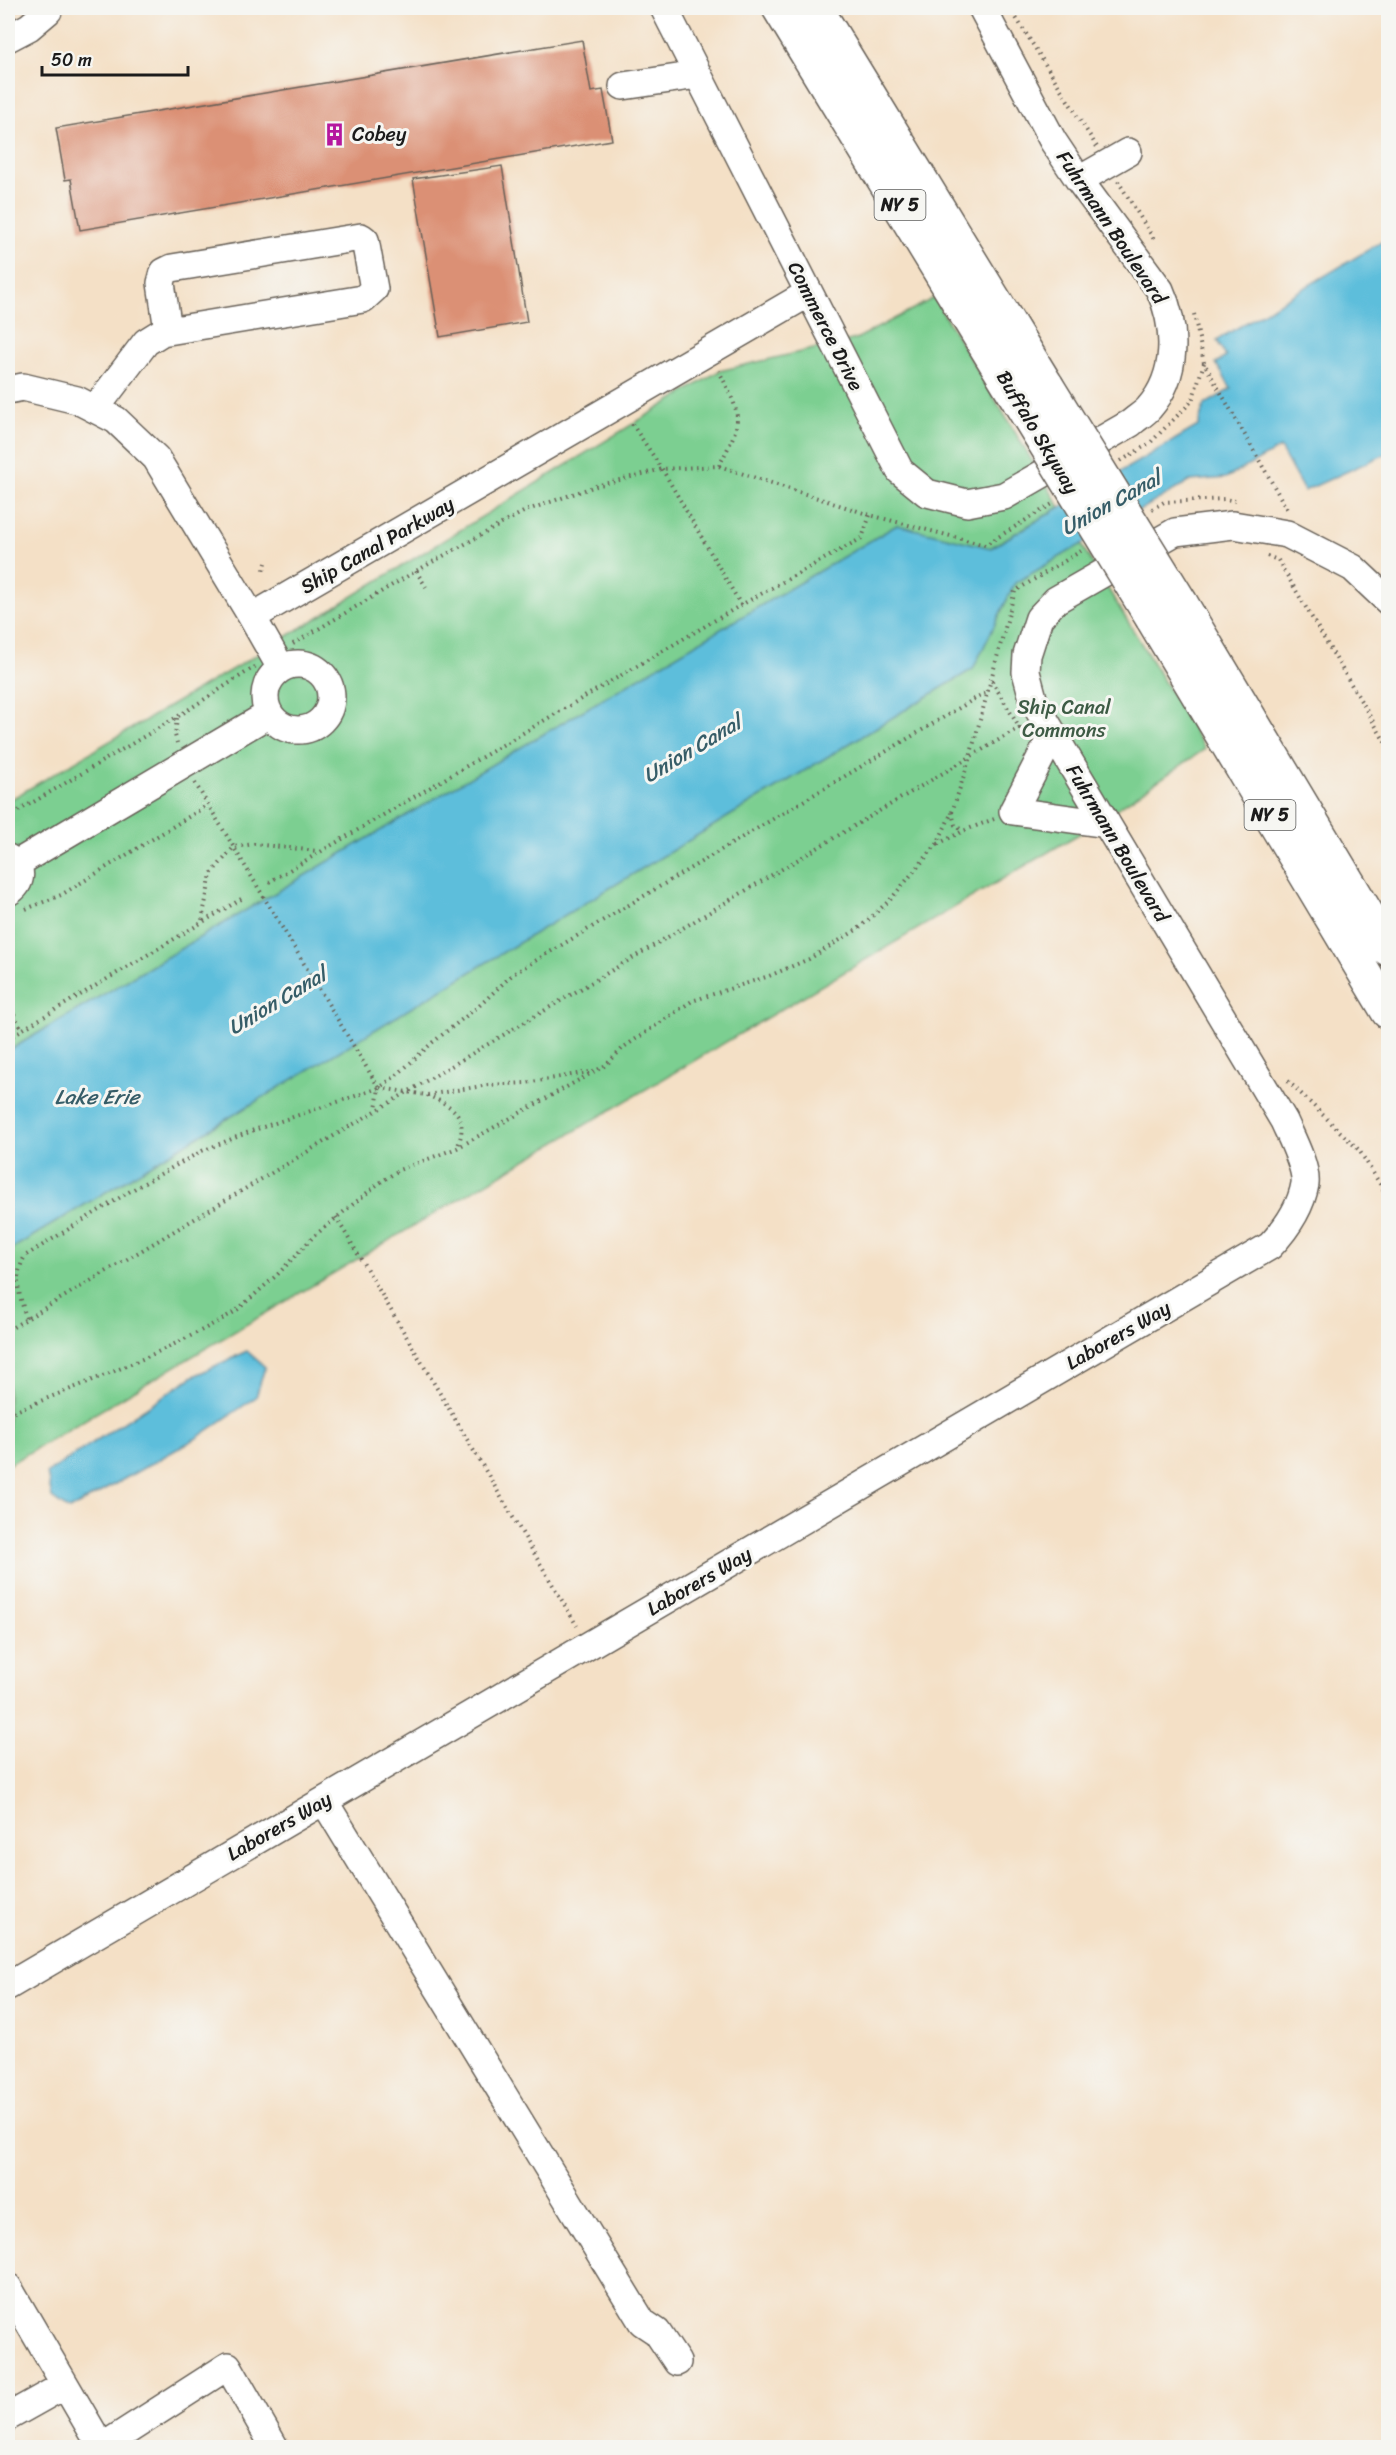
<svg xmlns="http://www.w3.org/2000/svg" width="1396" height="2455" font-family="Sriracha,sans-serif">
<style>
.green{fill:#7ccf91;stroke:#4c7656;stroke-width:1.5}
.water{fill:#5dbedb;stroke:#3c6d7c;stroke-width:1.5}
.building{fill:#db9075}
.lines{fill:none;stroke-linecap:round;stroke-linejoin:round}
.minor-casing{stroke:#686158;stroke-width:30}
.highway-casing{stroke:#686158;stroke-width:36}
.path{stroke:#686158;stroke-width:4;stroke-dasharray:1.5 4.5;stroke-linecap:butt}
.minor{stroke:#fff;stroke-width:27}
.highway{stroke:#fff;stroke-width:33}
.highway-bridge-casing{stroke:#686158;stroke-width:36;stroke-linecap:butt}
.highway-bridge{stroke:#fff;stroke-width:33}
.labels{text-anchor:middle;stroke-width:6;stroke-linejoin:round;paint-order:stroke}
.shield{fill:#f6f6f2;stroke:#5d5d5c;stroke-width:1.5}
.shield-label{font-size:18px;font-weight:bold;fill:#1c1c1c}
.poi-label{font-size:20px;fill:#1c1c1c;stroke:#f6f6f2;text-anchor:start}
.street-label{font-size:20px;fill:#1c1c1c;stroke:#f6f6f2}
.park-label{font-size:20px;fill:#3e5b45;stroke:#f6f6f2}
.water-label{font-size:21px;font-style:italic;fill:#365d68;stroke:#f6f6f2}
</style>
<rect width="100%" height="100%" fill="#f6f6f2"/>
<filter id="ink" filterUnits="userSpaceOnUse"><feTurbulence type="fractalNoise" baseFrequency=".0167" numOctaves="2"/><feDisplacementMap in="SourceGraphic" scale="12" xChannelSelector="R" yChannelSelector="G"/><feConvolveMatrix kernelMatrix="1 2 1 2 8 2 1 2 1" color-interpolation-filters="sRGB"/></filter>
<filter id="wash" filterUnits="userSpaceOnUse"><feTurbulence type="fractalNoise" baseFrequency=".008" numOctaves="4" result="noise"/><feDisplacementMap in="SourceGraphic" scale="24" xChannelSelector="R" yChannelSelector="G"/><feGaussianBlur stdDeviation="1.35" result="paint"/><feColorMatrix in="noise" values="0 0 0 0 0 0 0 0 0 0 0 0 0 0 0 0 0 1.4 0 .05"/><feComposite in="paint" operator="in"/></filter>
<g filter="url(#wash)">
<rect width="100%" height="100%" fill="#f4e0c6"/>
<path class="green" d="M934 298 1060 507 990 548 897 525 8 1051V801L270 647 719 371 856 339Z
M1081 544 1205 749 1084 831 8 1465V1251L973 669 1015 583Z"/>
<path class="water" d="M1388 238V453L1304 491 1280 448 1226 478 1190 481 1015 583 973 669 8 1251V1051L897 525 991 548 1198 426 1204 405 1231 389 1216 363 1226 357 1217 340Z
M247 1351 265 1367 256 1397 195 1439 69 1510 52 1498 47 1473 192 1377Z"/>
<g id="blocks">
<path class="building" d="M582 40 591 92 603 90 612 140 80 230 71 179 65 180 56 128Z
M502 166 527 322 440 337 413 179Z"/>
</g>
</g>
<g filter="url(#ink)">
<use href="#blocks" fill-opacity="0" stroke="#686158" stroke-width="1.5"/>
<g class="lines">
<defs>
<path id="minor" d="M664 8 900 471 927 493 967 503 1004 496 1131 423C1136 418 1144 414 1149 408 1178 375 1177 328 1160 290L1079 180 1053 141 982 8
M8 38 29 27 48 11 47 8
M623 86 698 75
M1079 180 1128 152
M8 390 23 387 77 400 116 420 156 458 252 617 809 293
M95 409 146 342 162 332 363 299 374 289 365 240 361 237 172 268 164 272 161 283 168 330
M252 617 281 668
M265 697a33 33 0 1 1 66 0a33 33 0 1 1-66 0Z
M1053 734 1013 811 1107 824
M8 858C24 866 23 884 8 892
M16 864 269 714
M324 1801 642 2322 657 2332 677 2362
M8 1986 1270 1246C1286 1229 1301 1208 1305 1184 1307 1167 1291 1137 1284 1121L1034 702 1026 672 1027 655 1039 618 1056 600 1175 532 1233 525 1287 534 1353 568 1388 601
M8 2287 102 2448
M8 2417 65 2385
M102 2447 228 2366 275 2448"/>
<path id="highway" d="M779 8 1020 403
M816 8 1047 386
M1181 603 1388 949
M1152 618 1388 1012"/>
</defs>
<use href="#minor" class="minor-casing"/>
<use href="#highway" class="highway-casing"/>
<path class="path" d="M1010 8 1097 147
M1118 181 1155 241
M1194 314 1204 363 1288 511
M632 424 662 469 741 605
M1121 461 1150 443 1192 401 1204 363
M719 466C743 419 743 419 719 371
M1152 509 1164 502 1225 499 1235 501
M1267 556 1278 560
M1278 560 1388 747
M264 570 266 563
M416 571 426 587
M293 644 416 571 525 511 596 486 662 469 719 466 870 515 985 545 1054 503
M992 681 1026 739
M177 718 175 735 177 743
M195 783 379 1088 376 1109
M952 812 955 825 963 831
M8 817 177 717 256 666
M938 844 963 831 994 819
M269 882 741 605 862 538 870 515
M26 909 61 895 208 805
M202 920 211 874 234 847 254 844 317 851
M8 1004 22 1029
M8 1038 243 898
M1288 1081 1359 1150 1388 1197
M380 1088 427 1095 488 1085 526 1083 589 1072
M427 1095C453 1107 469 1114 458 1146
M336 1217 577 1626
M26 1318C20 1294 12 1280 25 1256L137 1187 202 1151 254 1130 379 1088 397 1075 433 1042 479 1006 513 974 986 692
M8 1330 1022 726
M8 1414C85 1383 164 1354 236 1311L277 1275 314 1236 378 1184 399 1170 457 1148 606 1065 624 1047 692 1001 769 976 809 959 858 929 890 900 937 844 952 812 970 757 1015 591 1081 551"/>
<use href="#minor" class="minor"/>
<use href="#highway" class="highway"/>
<defs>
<path id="highway-bridge" d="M1047 386 1181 603
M1020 403 1152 618"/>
</defs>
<use href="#highway-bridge" class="highway-bridge-casing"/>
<use href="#highway-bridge" class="highway-bridge"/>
</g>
</g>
<defs>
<symbol id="building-bare" viewBox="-9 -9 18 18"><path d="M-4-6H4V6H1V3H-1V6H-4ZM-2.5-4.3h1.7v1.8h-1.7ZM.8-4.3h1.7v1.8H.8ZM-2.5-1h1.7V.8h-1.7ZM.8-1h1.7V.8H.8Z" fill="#b5179e" stroke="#f6f6f2" stroke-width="2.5" paint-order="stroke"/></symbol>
</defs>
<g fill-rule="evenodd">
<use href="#building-bare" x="318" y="118" width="33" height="33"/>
</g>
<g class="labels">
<g class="shield">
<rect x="874.5" y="190" width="51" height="30" rx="4.5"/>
<rect x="1244.5" y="800" width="51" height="30" rx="4.5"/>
</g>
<g class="shield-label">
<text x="900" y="211">NY 5</text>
<text x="1270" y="821">NY 5</text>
</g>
<g class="poi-label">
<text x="352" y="141">Cobey</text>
</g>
<g class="street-label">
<text transform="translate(1112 227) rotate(56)" y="7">Fuhrmann Boulevard</text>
<text transform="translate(826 326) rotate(63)" y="7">Commerce Drive</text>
<text transform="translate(1038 432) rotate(59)" y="7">Buffalo Skyway</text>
<text transform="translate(377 545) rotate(-30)" y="7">Ship Canal Parkway</text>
<text transform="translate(1118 843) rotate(59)" y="7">Fuhrmann Boulevard</text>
<text transform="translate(1118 1335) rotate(-30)" y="7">Laborers Way</text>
<text transform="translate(699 1581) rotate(-30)" y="7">Laborers Way</text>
<text transform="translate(279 1826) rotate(-30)" y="7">Laborers Way</text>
</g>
<g class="park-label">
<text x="1064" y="714">Ship Canal<tspan x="1064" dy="23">Commons</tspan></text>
</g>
<g class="water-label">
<text transform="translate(1111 503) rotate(-29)" y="7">Union Canal</text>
<text transform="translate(692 749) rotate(-31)" y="7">Union Canal</text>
<text transform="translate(277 1001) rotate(-31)" y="7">Union Canal</text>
<text x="97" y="1104">Lake Erie</text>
</g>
</g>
<rect width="1396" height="2455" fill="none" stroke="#f6f6f2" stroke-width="30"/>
<path d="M42 66v9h146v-9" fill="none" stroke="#1c1c1c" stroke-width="3"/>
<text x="51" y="66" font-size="18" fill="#1c1c1c" stroke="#f6f6f2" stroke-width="4.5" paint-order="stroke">50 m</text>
</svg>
